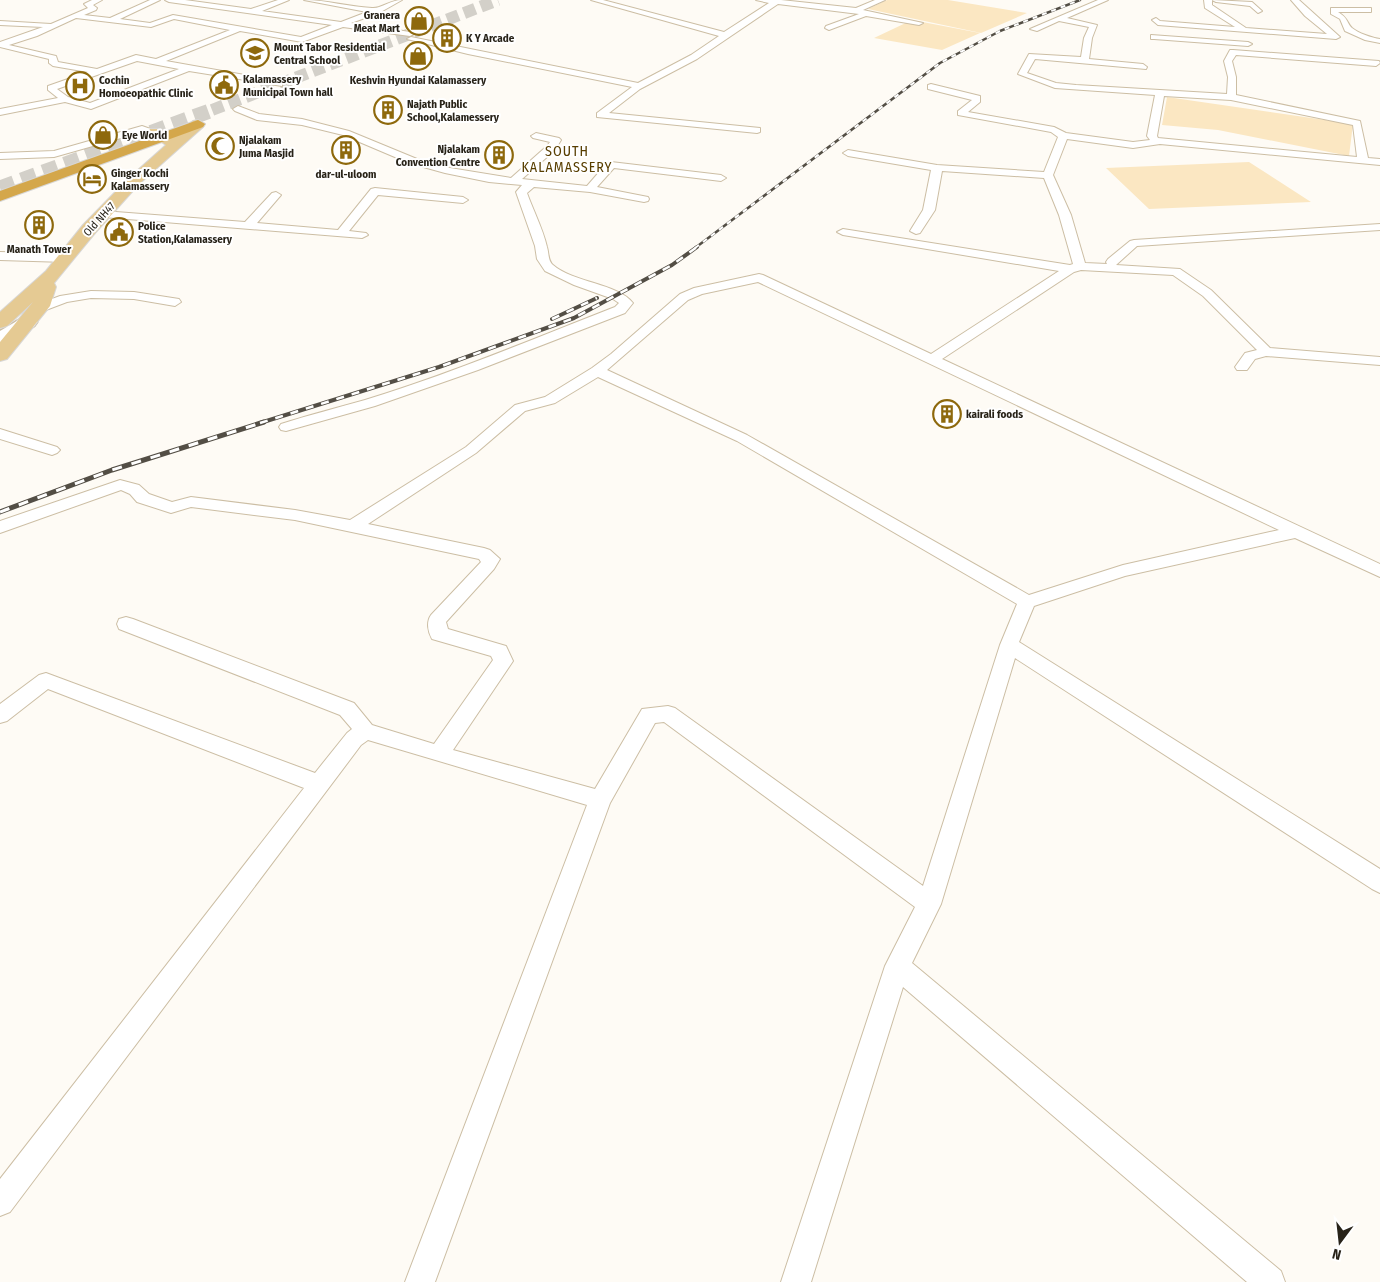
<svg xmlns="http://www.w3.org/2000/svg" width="1380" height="1282" font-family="'Fira Sans Condensed',sans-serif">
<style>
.green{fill:#fbe7c2}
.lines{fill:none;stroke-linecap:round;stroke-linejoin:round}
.highway-tunnel-far1{stroke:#d3d0c9;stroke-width:12;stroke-dasharray:12 6;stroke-linecap:butt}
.highway-tunnel{stroke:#d3d0c9;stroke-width:15;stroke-dasharray:15 8;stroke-linecap:butt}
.street-casing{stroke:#ccbea4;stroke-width:2}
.secondary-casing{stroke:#ccbea4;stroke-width:3}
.primary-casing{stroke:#d8d7d6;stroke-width:2}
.highway-casing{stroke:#d8d7d6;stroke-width:2}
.street{fill:#fff;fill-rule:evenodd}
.secondary{fill:#fff;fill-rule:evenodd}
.primary{fill:#e5ca93;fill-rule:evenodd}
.highway{fill:#d4a74b;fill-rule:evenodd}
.rail-far2-casing{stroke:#534e45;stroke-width:2.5}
.rail-far1-casing{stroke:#534e45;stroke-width:4}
.rail-casing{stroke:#534e45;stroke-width:5}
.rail-far2{stroke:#fff;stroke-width:2;stroke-dasharray:5;stroke-linecap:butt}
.rail-far1{stroke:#fff;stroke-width:2.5;stroke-dasharray:8;stroke-linecap:butt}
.rail{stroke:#fff;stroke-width:3;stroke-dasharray:10;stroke-linecap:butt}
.labels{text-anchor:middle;stroke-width:4;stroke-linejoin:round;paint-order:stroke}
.far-poi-label{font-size:11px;font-weight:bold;fill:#282319;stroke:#fff;text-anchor:start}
.far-street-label{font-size:11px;fill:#282319;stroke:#fff}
.far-quarter-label{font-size:14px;letter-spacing:1px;fill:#583e00;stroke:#fff}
</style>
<rect width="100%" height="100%" fill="#fefbf5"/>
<path class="green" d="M887 0H948L1027 13 981 33 868 9Z
M912 20 980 33 942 50 874 38Z
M1167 97 1353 124 1349 156 1218 130 1162 125Z
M1249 162 1311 202 1149 209 1106 168Z"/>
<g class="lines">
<path class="highway-tunnel-far1" d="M212 110 498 0"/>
<path class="highway-tunnel" d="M0 188 215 109"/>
<defs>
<path id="street" d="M92 0H102L93 5 97 8 96 10 84 15 110 18 150 0H160L120 19 150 23 173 15 301 37 332 25 169 2 165 0H185L251 9 278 0H289L262 11 341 22 367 12 304 0C327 0 349 7 372 8 381 9 390 0 402 0L379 13 351 23 410 32 414 34 410 36 343 27 302 42 240 31 166 61 279 81 282 82V86L189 71 91 109 65 102 0 115V109L58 98 48 90V86L88 72 53 66 49 63V59L0 47V42L43 27 0 25V21L51 24 88 8 84 4ZM76 18 151 27 174 19 230 30 156 59 136 55 97 69 58 62 56 56 9 45 37 36ZM137 61 179 69 90 103 68 97 57 89Z
M591 0H603L724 32 769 3 756 0H781L856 8 875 0H885L863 10 923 23 919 25 866 16 829 30 825 28 826 26 859 14 778 4 697 59 640 89 609 113 760 128V132L757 133 597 117V113L632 87 468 54 407 39 411 37 638 83 691 55 719 36Z
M1098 0H1108L1067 18 1097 25 1092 38 1089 59 1143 64 1147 67 1146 69 1035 59 1027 73 1056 83 1076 85 1227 94 1228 77 1224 61 1230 50H1233L1379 61 1380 63 1376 66 1236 55 1232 61 1236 77V95L1360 121 1368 158 1380 159V165L1160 144 1133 148 1067 139 1053 175 1071 215 1085 263 1107 264 1106 262 1108 259 1130 241 1134 240 1380 224V230L1137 246 1116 265 1180 269 1211 290 1270 348 1380 357V365L1266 356 1255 359 1247 370H1237L1235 367 1245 353 1257 350 1203 296 1173 275 1081 270 1074 272 942 359 1380 564V577L1295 538 1125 576 1034 606 1019 642 1380 869V893L1372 889 1015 658 941 904 912 963 1281 1271 1285 1282H1247L903 987 811 1282H781L885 966 915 907 664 722 655 723 610 803 435 1282H405L587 805 368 740 361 745 10 1212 0 1216V1179L304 788 48 689 7 721 0 723V704L39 675 46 673 315 773 347 733 352 729 340 715 119 629 117 624 119 619 126 617 133 619 354 703 372 725 434 744 493 660 491 656 432 639C428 632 426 622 431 615L481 562 479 559 295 520 191 507 171 513 137 502 130 494 121 490 0 533V521L120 480 139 485 149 494 172 502 191 497 295 510 350 520 466 447 515 405 545 397 592 368 611 354 680 294 694 288 759 274 763 275 931 354 1059 271 843 235 837 232 843 229 1070 265 1073 264 1059 215 1044 178 942 171 935 210 920 233 916 234 910 231 923 210 931 170 848 156 843 153 848 150 937 165 1044 172 1058 137 1051 132 958 115V111L972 100 928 89V85L931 84 980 96V102L968 112 1054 127 1066 133 1133 142 1150 140 1147 136 1155 95 1055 88 1018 74 1029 54 1081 57 1084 38 1089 27 1059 21 1037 31 1030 29ZM1164 96 1231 100 1353 125 1357 157 1158 138 1157 136ZM758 282 1279 530 1123 565 1029 595 747 435 607 370 688 300 702 294ZM598 377 737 441 1017 604 1000 645 923 886 675 708 668 706 642 709 595 789 453 750 513 661 506 646 448 629 446 622 494 569 500 559 490 550 484 548 368 524 476 453 525 411 555 403Z
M1204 0H1212V5L1246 28 1327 34 1305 16 1291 0H1299L1340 37 1336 39 1158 25 1152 20 1156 18 1160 21 1235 27 1205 8Z
M1212 0 1252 2 1262 11 1258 13 1250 6 1216 2Z
M1331 8H1371V12H1338C1349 19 1346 22 1352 28 1358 33 1372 38 1380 39V43L1365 40 1345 31 1340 19 1331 14Z
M1151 35 1248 42 1252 44 1248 46 1154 39H1151Z
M238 106 259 114 302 119 349 131 417 159 450 168 511 178 547 146 550 142 533 138 531 136 536 133 559 138 561 140 555 150 522 179 587 186 607 163 611 162 721 175 726 178 721 181 614 168 597 187 648 197 649 199 648 201 644 202 590 192 534 187 527 193C533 210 543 229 547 247 549 254 548 261 553 265 572 282 619 284 633 303L625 313 478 370 375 406 286 431 281 430 279 427 281 424C309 415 337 408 365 400 450 374 533 339 615 307L619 303 613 299 574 285 545 271 537 259 535 246 516 192 522 185 489 182 445 173 409 163 343 135 302 125 257 120 235 111 233 109Z
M142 126 159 132 154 135 142 132 54 157 0 159V153L54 151Z
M375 188 463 197 468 200 463 203 378 195 349 231 366 233 368 235 362 238 103 217 97 214 103 211 245 222 272 193 276 192 281 195 257 223 338 230 371 189Z
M0 252 66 254 72 258 66 262 0 260Z
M91 291 134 292 179 299 181 302 175 306 134 299 91 298 67 302 38 313 32 309 33 306 60 296Z
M0 429 57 447 60 450 57 453 52 455 0 439Z"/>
<path id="secondary" d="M28 317 34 318 37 322 34 326 7 343 0 345V331L22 318Z"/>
<path id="primary" d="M198 120 205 124 203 127 139 184 95 233 54 283 56 287 50 306 7 359 0 361V342L33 302 7 326 0 328V312L46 271 83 225 129 178 166 145 147 132 149 129H159L175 137 193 121Z"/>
<path id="highway" d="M198 120 205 124 203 127 0 201V191Z"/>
</defs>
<use href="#street" class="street-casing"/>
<use href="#secondary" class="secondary-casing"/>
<use href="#primary" class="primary-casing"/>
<use href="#highway" class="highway-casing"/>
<use href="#street" class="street"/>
<use href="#secondary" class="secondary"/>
<use href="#primary" class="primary"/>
<use href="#highway" class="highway"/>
<defs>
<path id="rail-far2" d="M695 248 940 63 1000 31 1080 0"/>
<path id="rail-far1" d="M552 319 597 298
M260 423 439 367 574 318 672 265 697 247"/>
<path id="rail" d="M0 512 112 470 264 422"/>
</defs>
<use href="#rail-far2" class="rail-far2-casing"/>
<use href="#rail-far1" class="rail-far1-casing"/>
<use href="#rail" class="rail-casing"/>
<use href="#rail-far2" class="rail-far2"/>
<use href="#rail-far1" class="rail-far1"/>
<use href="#rail" class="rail"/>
</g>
<defs>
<symbol id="shop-ring" viewBox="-11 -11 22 22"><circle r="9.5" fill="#fff" stroke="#8e690d" stroke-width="1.5"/><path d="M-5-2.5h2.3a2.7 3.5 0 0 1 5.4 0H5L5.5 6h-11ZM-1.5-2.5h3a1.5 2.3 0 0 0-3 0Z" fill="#8e690d"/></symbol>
<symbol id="building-ring" viewBox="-11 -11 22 22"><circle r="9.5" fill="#fff" stroke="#8e690d" stroke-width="1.5"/><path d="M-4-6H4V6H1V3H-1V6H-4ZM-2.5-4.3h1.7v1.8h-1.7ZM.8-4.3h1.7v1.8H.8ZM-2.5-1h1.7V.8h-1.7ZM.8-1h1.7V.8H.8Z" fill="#8e690d"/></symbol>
<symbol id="school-ring" viewBox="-11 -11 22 22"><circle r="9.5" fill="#fff" stroke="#8e690d" stroke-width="1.5"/><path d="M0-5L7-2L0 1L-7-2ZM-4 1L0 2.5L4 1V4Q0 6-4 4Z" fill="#8e690d"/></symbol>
<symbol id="civic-ring" viewBox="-11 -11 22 22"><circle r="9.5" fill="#fff" stroke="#8e690d" stroke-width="1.5"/><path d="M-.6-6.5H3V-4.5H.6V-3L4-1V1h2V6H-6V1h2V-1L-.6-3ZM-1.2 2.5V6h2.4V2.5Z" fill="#8e690d"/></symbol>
<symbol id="hospital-ring" viewBox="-11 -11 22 22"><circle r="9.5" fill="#fff" stroke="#8e690d" stroke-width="1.5"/><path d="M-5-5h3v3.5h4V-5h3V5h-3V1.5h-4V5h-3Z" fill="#8e690d"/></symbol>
<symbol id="mosque-ring" viewBox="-11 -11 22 22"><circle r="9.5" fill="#fff" stroke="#8e690d" stroke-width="1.5"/><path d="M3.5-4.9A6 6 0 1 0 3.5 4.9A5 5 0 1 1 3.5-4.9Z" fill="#8e690d"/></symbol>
<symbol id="hotel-ring" viewBox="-11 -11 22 22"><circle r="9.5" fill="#fff" stroke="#8e690d" stroke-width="1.5"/><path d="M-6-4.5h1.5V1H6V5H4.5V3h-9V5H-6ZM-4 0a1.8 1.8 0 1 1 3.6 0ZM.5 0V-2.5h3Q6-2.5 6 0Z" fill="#8e690d"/></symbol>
</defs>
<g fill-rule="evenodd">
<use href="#shop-ring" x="403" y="5" width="32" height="32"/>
<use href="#building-ring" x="431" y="22" width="32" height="32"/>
<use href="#school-ring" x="239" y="37" width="32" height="32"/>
<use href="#shop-ring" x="402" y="40" width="32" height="32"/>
<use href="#civic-ring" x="208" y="69" width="32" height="32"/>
<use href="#hospital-ring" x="64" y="70" width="32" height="32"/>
<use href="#building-ring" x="372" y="94" width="32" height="32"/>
<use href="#shop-ring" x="87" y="119" width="32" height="32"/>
<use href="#mosque-ring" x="204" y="130" width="32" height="32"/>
<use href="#building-ring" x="330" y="134" width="32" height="32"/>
<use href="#building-ring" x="483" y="139" width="32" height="32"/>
<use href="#hotel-ring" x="76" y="163" width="32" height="32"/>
<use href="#building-ring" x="23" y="209" width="32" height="32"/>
<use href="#civic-ring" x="103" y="216" width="32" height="32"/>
<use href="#building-ring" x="931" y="398" width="32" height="32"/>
</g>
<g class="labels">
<g class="far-poi-label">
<text x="400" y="19" text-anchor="end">Granera<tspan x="400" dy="13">Meat Mart</tspan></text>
<text x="466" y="42">K Y Arcade</text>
<text x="274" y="51">Mount Tabor Residential<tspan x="274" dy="13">Central School</tspan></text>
<text x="243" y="83">Kalamassery<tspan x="243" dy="13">Municipal Town hall</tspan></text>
<text x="99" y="84">Cochin<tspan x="99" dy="13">Homoeopathic Clinic</tspan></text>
<text x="418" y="84" text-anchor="middle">Keshvin Hyundai Kalamassery</text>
<text x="407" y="108">Najath Public<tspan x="407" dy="13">School,Kalamessery</tspan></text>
<text x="122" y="139">Eye World</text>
<text x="239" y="144">Njalakam<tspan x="239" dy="13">Juma Masjid</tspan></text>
<text x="480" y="153" text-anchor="end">Njalakam<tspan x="480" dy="13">Convention Centre</tspan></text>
<text x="111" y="177">Ginger Kochi<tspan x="111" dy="13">Kalamassery</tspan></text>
<text x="346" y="178" text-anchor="middle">dar-ul-uloom</text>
<text x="138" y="230">Police<tspan x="138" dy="13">Station,Kalamassery</tspan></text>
<text x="39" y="253" text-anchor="middle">Manath Tower</text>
<text x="966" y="418">kairali foods</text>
</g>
<g class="far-street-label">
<text transform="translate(99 219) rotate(-48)" y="4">Old NH47</text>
</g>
<g class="far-quarter-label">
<text x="567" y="156">SOUTH<tspan x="567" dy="16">KALAMASSERY</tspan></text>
</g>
</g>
<g transform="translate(1340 1242) rotate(195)" stroke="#ffffff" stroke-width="4" paint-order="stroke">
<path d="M0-4L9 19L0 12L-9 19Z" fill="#282319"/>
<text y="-8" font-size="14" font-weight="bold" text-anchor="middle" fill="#282319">N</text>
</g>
</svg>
